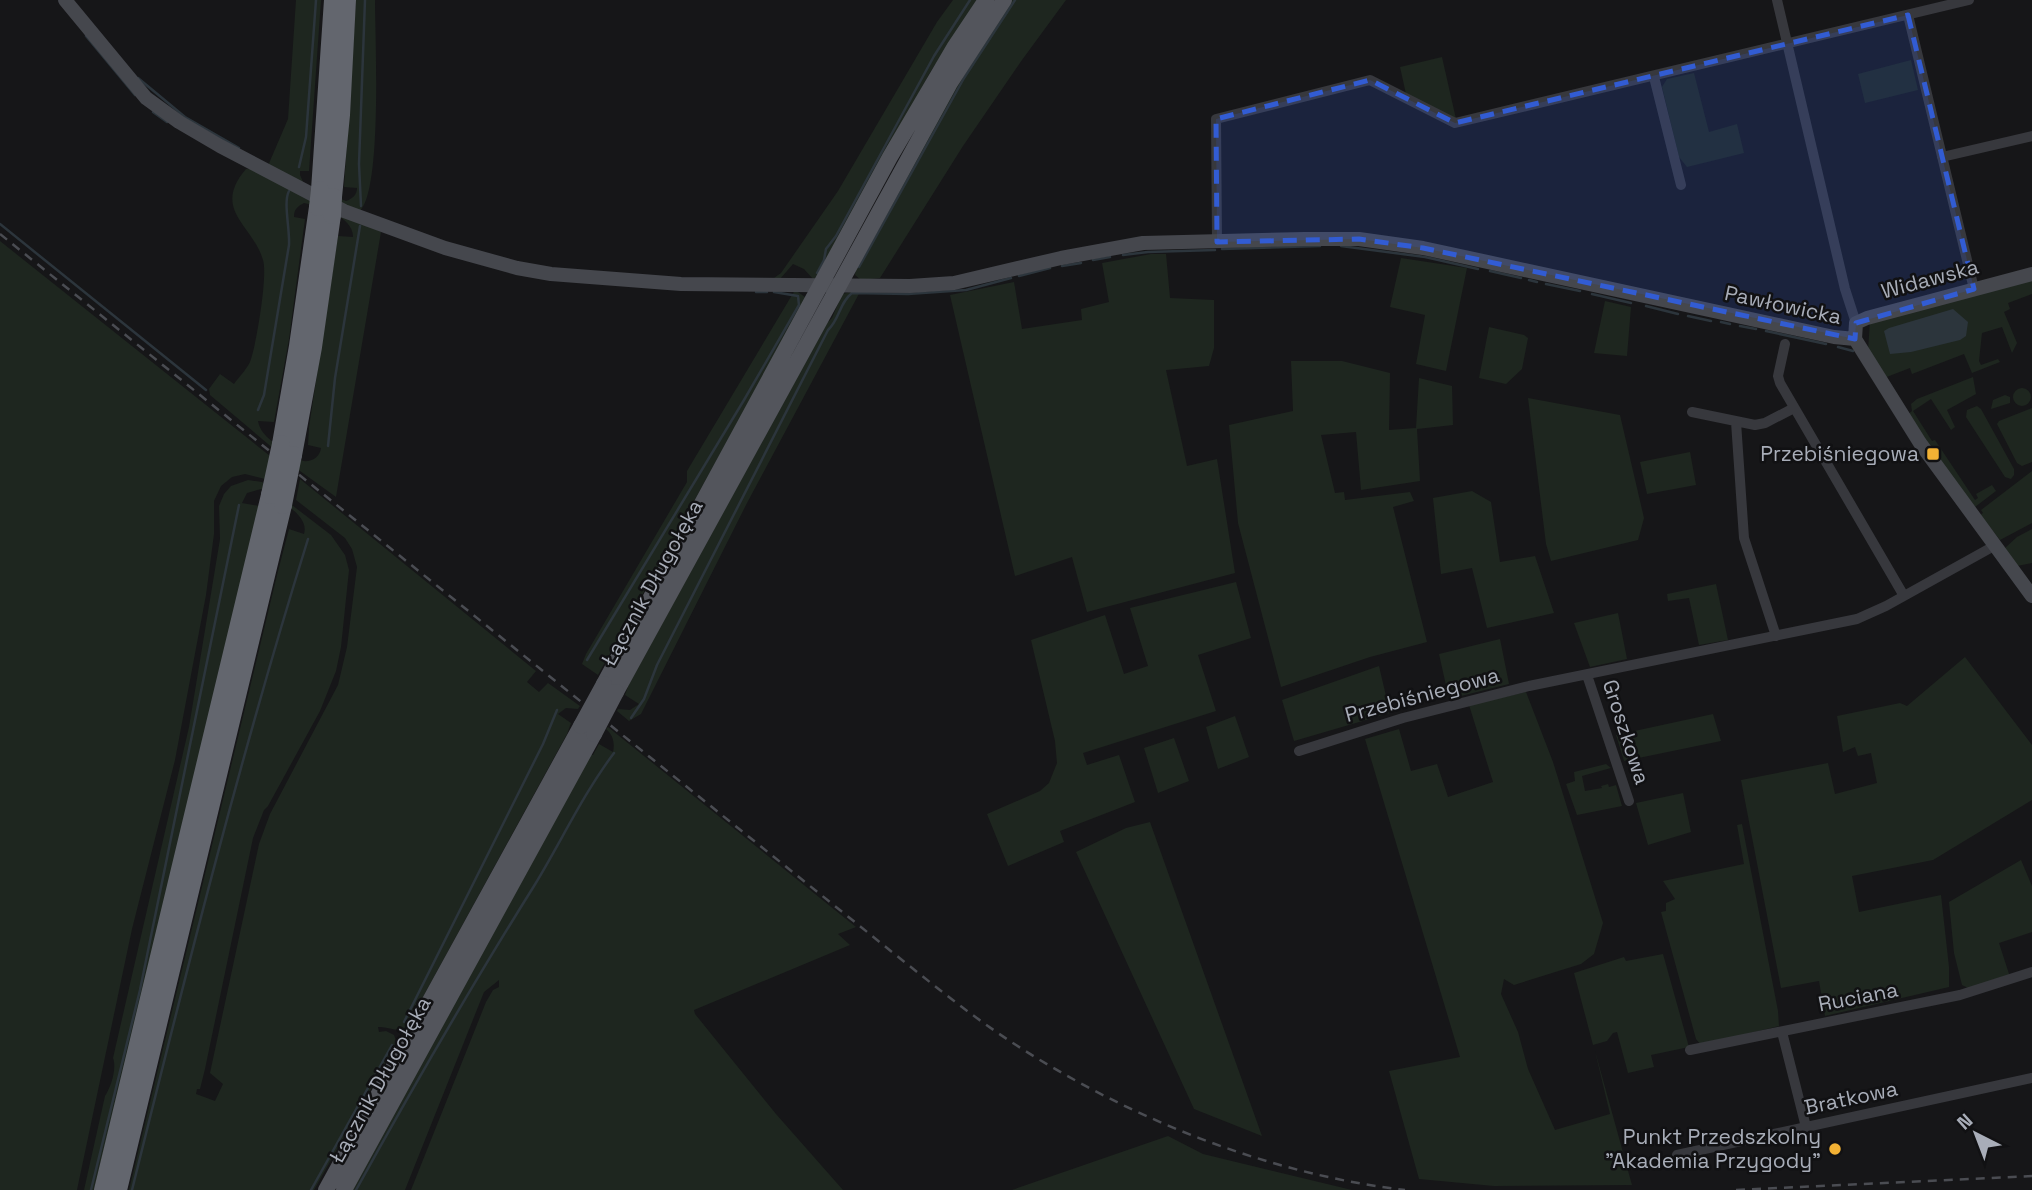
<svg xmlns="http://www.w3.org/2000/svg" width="2032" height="1190" font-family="'Space Grotesk',sans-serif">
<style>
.green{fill:#1e261f;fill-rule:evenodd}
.water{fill:#2c353c}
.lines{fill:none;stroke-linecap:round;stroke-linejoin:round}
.stream{stroke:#2c353c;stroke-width:2.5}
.street{stroke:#37383d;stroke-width:10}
.secondary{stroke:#45474d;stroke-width:14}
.primary{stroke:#53555c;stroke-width:16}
.highway{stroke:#63666e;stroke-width:18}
.rail{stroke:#4a4c52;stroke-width:2.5;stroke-dasharray:9 7;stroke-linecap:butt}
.primary-bridge{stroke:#53555c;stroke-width:16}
.highway-bridge{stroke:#63666e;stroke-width:18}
.marked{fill:#325cd3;fill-opacity:0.2;stroke:#325cd3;stroke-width:5;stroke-dasharray:14 9;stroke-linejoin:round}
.poi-dot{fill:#f2b134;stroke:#111113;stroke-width:2.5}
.labels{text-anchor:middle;stroke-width:5;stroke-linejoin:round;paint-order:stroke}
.street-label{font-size:21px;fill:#a8adb8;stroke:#111113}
.poi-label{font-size:21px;fill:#a8adb8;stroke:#111113;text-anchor:end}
</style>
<rect width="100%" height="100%" fill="#161618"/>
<path class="green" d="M296 0H321L309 171H300V175L304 184 346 201C352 199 357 195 357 188L344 187 356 0H375C375 33 383 199 358 212L267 168 288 119Z
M953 0H977L931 71 817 277 813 279 804 269 793 264 780 279 774 278 781 273 838 191 937 22Z
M1012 0H1066L1022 60 963 146 880 278 861 280 855 275 856 267 943 108Z
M1442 57 1456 119 1406 94 1400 67Z
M1911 60 1918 90 1865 103 1858 74Z
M1694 73 1709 132 1737 124 1744 153 1687 167 1679 157 1662 87 1667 79Z
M246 169H254L381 232 336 497 300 471 210 395 209 389 220 374 234 384C239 377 246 370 250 362 256 347 268 275 263 260 253 225 211 210 246 169ZM304 203C321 206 354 218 353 237L338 236 309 427 308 445 321 448C320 457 312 462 303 461 288 451 261 440 258 421L274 422 289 339 305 219 294 217C294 209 298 206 304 203Z
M0 241 270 456 265 479 245 474 232 477 221 486 214 501V534L206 595 175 760 132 929 77 1190H0Z
M1151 254H1166L1170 298 1214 300V348L1209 366 1166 370 1187 466 1217 459 1235 573 1087 612 1072 557 1015 576 950 295 1014 282 1022 329 1082 320 1081 309 1109 302 1102 263Z
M1401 258 1467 268 1446 371 1416 364 1425 315 1390 307Z
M2032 278V294L2008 303 2010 309 2004 312 2017 343 2012 353 2002 327 1982 333 1979 361 1981 365 1998 359 2000 362 1972 373 1964 354 1912 374 1910 368 1884 378 1868 350 1870 321Z
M795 290 805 297 804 302 598 675 582 664 586 654 687 482V471Z
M861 290 747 503 641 714 629 721 617 711 618 709 630 710 639 704 625 695 629 684 827 323 832 318 842 294Z
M1605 301 1631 307 1627 356 1594 353Z
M1489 327 1524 335 1528 338 1522 369 1506 384 1479 378Z
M1291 361H1342L1390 373 1389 430 1416 428 1419 378 1452 386 1453 425 1417 429 1420 481 1361 490 1356 432 1321 435 1335 493 1344 492 1345 500 1410 492 1414 501 1393 507 1427 642 1370 657 1281 687 1238 523 1229 425 1293 411Z
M1973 377 1976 394 1947 410 1955 427 1951 430 1931 399 1913 411 1932 441 1935 440 1975 500 1978 498 1976 494 1992 485 1996 491 1975 507 1906 416 1912 411 1911 404 1917 399Z
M2013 397a9 9 0 1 1 18 0a9 9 0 1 1-18 0Z
M2005 395 2010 397V403L1991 409 1993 400Z
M1528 398 1620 415 1644 518 1638 540 1551 561 1546 544Z
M1977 406 1981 409 2014 469V475L2011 479 2005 477 1966 417 1967 410Z
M2032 408V462L2022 466 2017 463 1997 424 1999 421Z
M1690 452 1696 485 1647 494 1640 462Z
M2032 471V523L2000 540 1980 515 1983 513 1981 510Z
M300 479 536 671 527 682 539 692 548 683 580 706 578 709 566 708 558 714 571 723 567 734 406 1028C398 1033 388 1026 378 1027L379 1032 386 1031 394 1035 397 1043 314 1190H129L278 571 289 529 304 534C310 514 276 499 261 489L247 493 242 503 259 506 207 729 94 1190H84L105 1096C111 1087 117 1068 113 1058L189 727 220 539 219 506 224 494 231 486 248 480 262 482 331 535 345 555 349 570 341 647 336 671 320 711 268 806 264 810 253 838 205 1069 200 1089H197L196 1094 215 1101 223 1084 210 1073 259 844 270 814 338 685 347 647 357 567 352 549 345 538 296 500Z
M1472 491 1491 502 1500 562 1535 556 1554 613 1487 628 1472 568 1441 574 1433 498Z
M2032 529V563L2017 566 2005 548 2017 537Z
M1236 582 1251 638 1198 655 1216 711 1083 753 1087 765 1119 755 1135 802 1060 831 1064 842 1008 866 987 814 1040 791 1049 783 1057 763 1055 741 1031 640 1105 615 1124 674 1148 666 1130 608Z
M1716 584 1728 640 1699 645 1689 598 1668 601 1667 594Z
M1618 613 1627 659 1590 667 1574 623Z
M1500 639 1509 684 1449 699 1439 654Z
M1965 657 2032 745V800L1933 860 1852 876 1859 912 1941 895 1949 967V987L1825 1016 1819 981 1781 988 1741 780 1828 763 1835 794 1877 783 1871 753 1858 756 1855 747 1843 752 1837 716 1900 703 1907 706Z
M1379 666 1390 713 1294 741 1282 700Z
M1526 692 1553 762 1603 923 1594 954 1581 964 1514 985 1504 979 1501 994 1518 1032 1528 1069 1555 1130 1610 1114 1595 1051 1632 1185 1494 1186 1419 1179 1389 1071 1460 1057 1365 739 1399 729 1411 771 1437 764 1448 797 1493 782 1469 705Z
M1713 714 1721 741 1624 761 1616 735Z
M1235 716 1249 757 1218 769 1206 727Z
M608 727 856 927 838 934 850 945 694 1010 695 1014 776 1114 843 1190H411L486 1002 493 990 499 987V980L484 992 405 1190H352L590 754 593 755 599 744 613 752C615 743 613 735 606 729Z
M1174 738 1189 781 1158 793 1144 748Z
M1606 764 1611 768 1582 776 1585 791 1602 788 1601 786 1608 784 1609 787 1616 785 1622 806 1577 815 1566 784 1575 781 1574 772Z
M1683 793 1691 832 1648 845 1636 803Z
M1150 822 1262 1136 1194 1109 1076 852 1126 828Z
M1742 824 1778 1011 1779 1026 1701 1045 1696 1039 1661 912 1666 911V903L1675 899 1663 881 1744 864 1737 825Z
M2021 860 2032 886V932L1999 943 2010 977 1970 989 1962 985 1954 953 1949 902Z
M1663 954 1689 1047 1651 1055 1654 1067 1628 1073 1617 1032 1613 1033 1607 1041 1593 1045 1574 973 1624 957 1626 961Z
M1168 1136 1203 1154 1352 1190H1012Z"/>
<path class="water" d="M1953 309 1968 322 1966 336 1960 340 1911 352 1890 354 1884 331 1889 328Z"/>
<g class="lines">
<path class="stream" d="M86 36 135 95
M138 78 185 117 239 148
M153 112 167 122
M299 167 306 137 316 0
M361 206 359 164 365 0
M0 224 206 390
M1341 246 1425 257 1478 269
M1222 249 1320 246
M1123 255 1148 252 1215 250
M1093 260 1110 257
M1062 266 1081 263
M859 267 964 78 1015 0
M1490 271 1521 278
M817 273 824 260 826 249 836 236 934 56 970 0
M1019 276 1050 268
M1529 280 1537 282
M1546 284 1580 291
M756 292H767
M1592 294 1631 303
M1646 306 1678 314
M1688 316 1711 321
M1721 322 1730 324
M1740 326 1756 329
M1766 331 1826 344
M1838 347 1853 351
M258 410 264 395 289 245C290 229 283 202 289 191
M328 446 335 378 360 226
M587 660 744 400 799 305 798 296 774 292
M631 718 644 699 657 665 828 330C840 319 839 303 852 293L908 294 966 290 1011 278
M404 1022 543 744 557 710
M91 1190 140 990 239 505
M132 1190C186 972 241 754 308 539
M311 1190 392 1045
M356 1190C413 1087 472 985 534 886 561 842 583 794 614 753"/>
<path class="street" d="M1777 0 1845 289 1856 323
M1908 15 1974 289
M1654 77 1681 185
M1942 157 2032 136
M1217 242 1216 119 1370 80 1455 123 1969 0
M1785 344 1778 376 1780 383 1904 596
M1692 412 1755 425 1765 423 1794 408
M1736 422 1744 538 1776 636
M1587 675 1629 801
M1299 751 1403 718 1529 686 1857 619 1886 606 1994 546
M1782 1032 1806 1127
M1690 1050 1960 995 2032 972
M1677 1155 2032 1078"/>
<path class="secondary" d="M65 0 146 98 179 122 220 146 344 211 445 248 517 268 551 274 681 284 910 286 954 283 1061 258 1143 243 1305 239H1359L1423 248 1834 337 1855 339
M1855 339 1920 443 2032 596
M1855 339 1856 323 1867 318 2032 274"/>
<path class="primary" d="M604 684 890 157 954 48 986 0
M616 692 950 83 1004 0
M326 1190 581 726
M344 1190 594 734"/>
<path class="highway" d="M320 190 333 0
M333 197 341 115 347 0
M281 444 298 346 318 207
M293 455 313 347 332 215
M103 1190 270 495
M118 1190 283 505"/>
<path class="rail" d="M0 234 897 956C936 987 974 1018 1016 1045 1131 1119 1268 1174 1405 1190
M1736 1190 2032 1176"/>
<path class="primary-bridge" d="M581 726 604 684
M594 734 616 692"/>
<path class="highway-bridge" d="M318 207 320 190
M332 215 333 197
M270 495 281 444
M283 505 293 455"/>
</g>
<path class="marked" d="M1908 15 1974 289 1856 323 1855 339 1423 248 1359 239 1217 242 1216 119 1370 80 1455 123Z"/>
<g class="poi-dot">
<rect x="1926" y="447" width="14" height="14" rx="3.5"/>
<circle cx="1835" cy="1149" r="7"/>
</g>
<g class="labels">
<g class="street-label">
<text transform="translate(1930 279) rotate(-15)" y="7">Widawska</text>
<text transform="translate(1783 305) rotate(12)" y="7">Pawłowicka</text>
<text transform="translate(652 583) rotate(-61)" y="7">Łącznik Długołęka</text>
<text transform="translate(1422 695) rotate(-15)" y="7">Przebiśniegowa</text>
<text transform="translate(1626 732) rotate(72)" y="7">Groszkowa</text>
<text transform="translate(1858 997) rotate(-11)" y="7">Ruciana</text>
<text transform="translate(380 1080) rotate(-61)" y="7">Łącznik Długołęka</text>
<text transform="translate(1851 1098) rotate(-12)" y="7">Bratkowa</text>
</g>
<g class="poi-label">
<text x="1919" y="461">Przebiśniegowa</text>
<text x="1821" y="1144">Punkt Przedszkolny<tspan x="1821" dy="24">"Akademia Przygody"</tspan></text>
</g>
</g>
<g transform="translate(1976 1134) rotate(318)" stroke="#111113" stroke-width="5" paint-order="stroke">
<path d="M0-5L12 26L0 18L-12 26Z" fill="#a8adb8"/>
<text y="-10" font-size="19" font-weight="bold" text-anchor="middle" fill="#a8adb8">N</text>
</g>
</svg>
